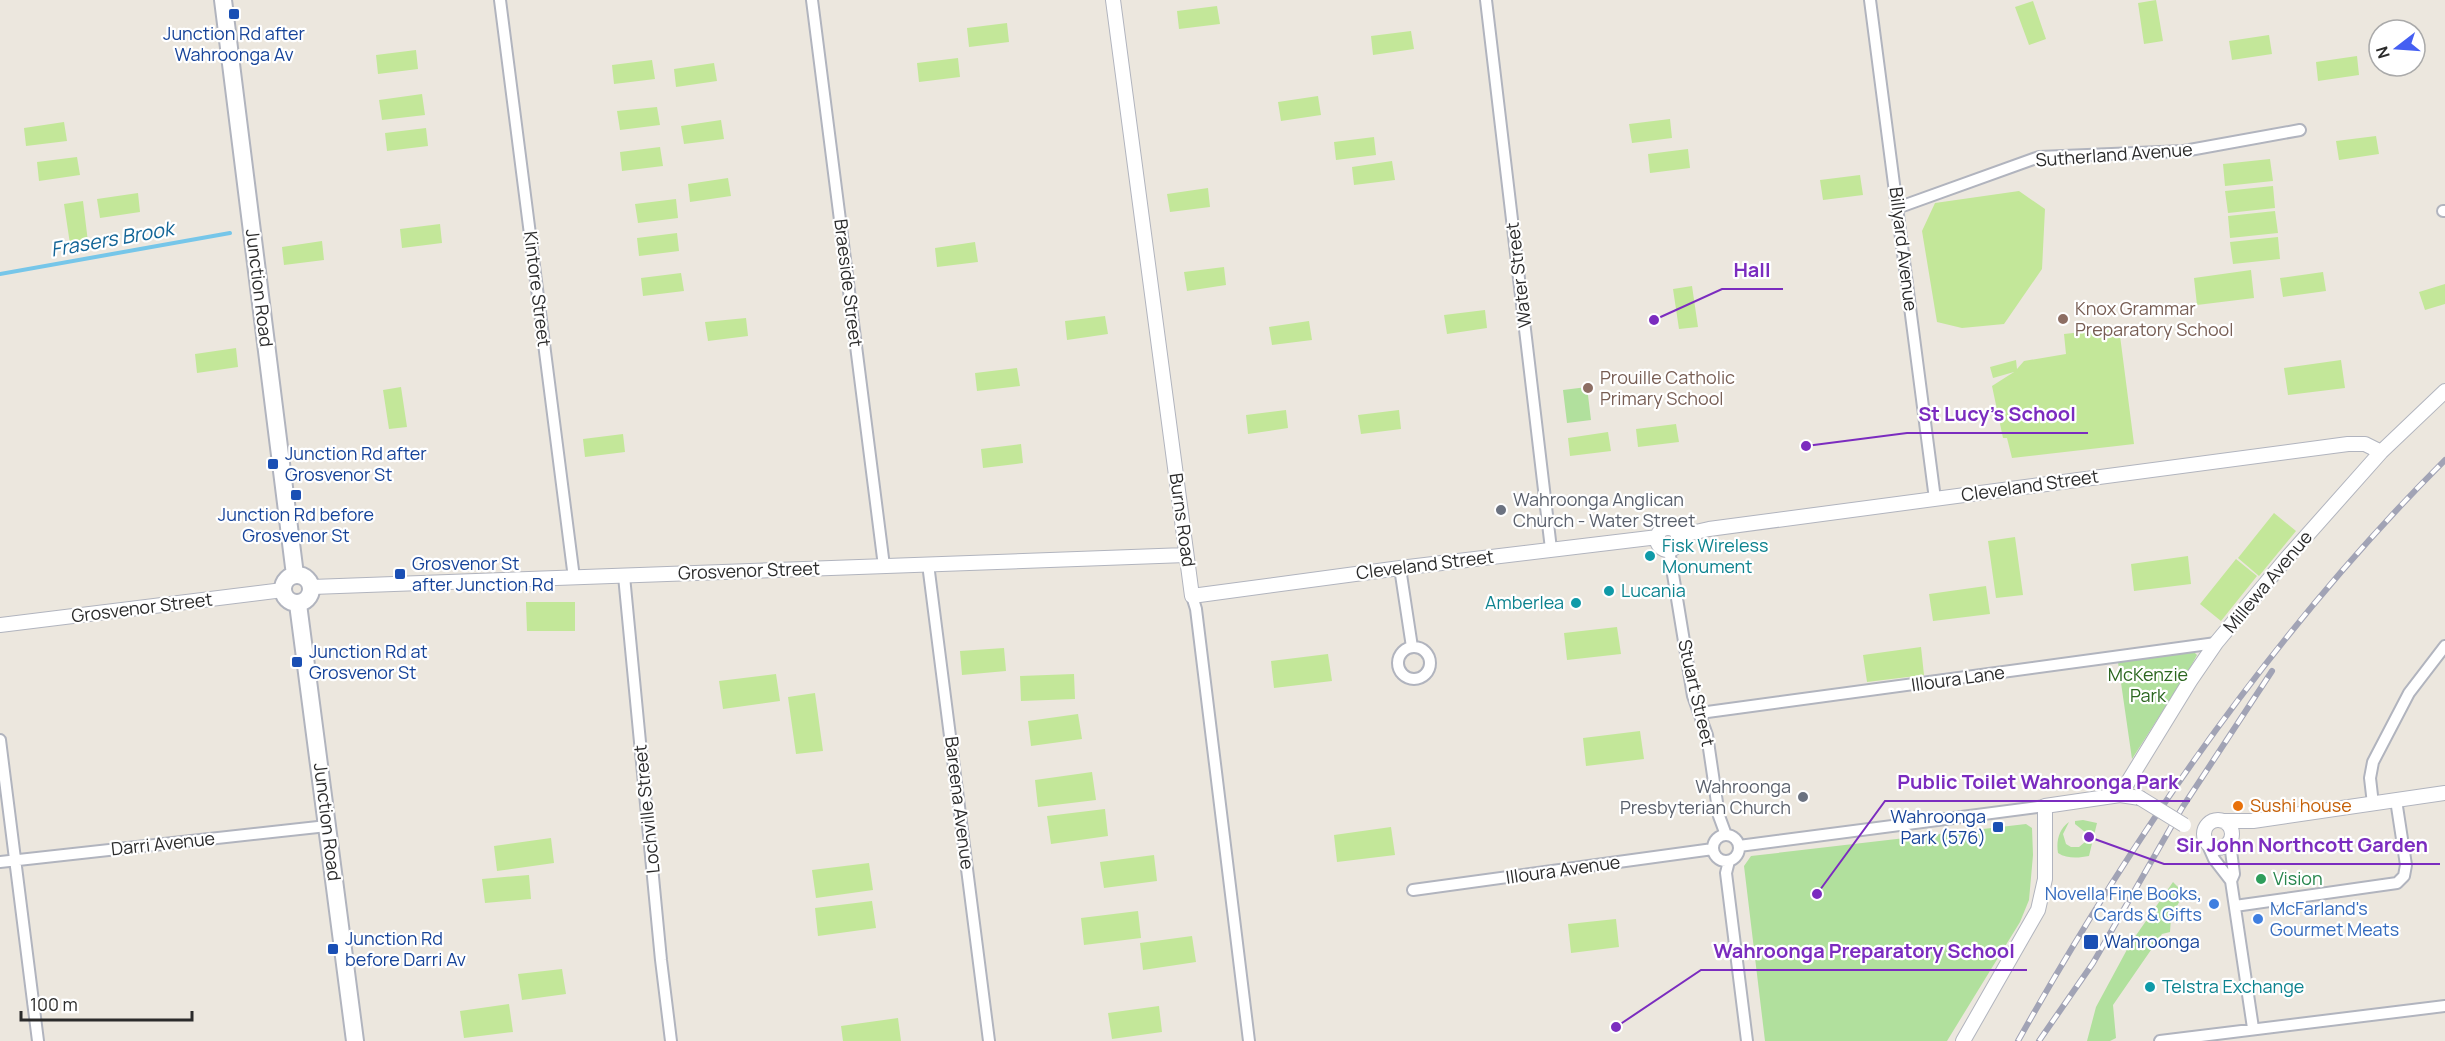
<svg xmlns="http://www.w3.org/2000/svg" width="2445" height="1041" font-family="Manrope,sans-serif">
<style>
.green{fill:#b1e09d}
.pitch{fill:#c3e799}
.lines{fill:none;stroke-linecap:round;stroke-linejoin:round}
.stream{stroke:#76c6e9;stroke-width:4}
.minor-casing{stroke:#b1b4be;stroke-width:14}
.tertiary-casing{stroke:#b1b4be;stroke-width:16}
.secondary-casing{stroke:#b1b4be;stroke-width:20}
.minor{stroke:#fff;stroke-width:10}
.tertiary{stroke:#fff;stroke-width:14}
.secondary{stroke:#fff;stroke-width:16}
.rail-casing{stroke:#a1a3b5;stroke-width:6}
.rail{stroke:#fff;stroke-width:4;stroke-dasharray:11;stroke-linecap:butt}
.tertiary-bridge-casing{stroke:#b1b4be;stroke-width:16;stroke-linecap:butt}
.tertiary-bridge{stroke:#fff;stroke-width:14}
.transit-dot{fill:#1a4fb4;stroke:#fff;stroke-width:2}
.education-dot{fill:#8d6e63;stroke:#fff;stroke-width:2}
.worship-dot{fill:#6b7280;stroke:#fff;stroke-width:2}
.culture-dot{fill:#0f9aa8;stroke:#fff;stroke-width:2}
.food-dot{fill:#e8710a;stroke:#fff;stroke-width:2}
.leisure-dot{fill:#2e9e5b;stroke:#fff;stroke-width:2}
.shop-dot{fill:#3f7fe0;stroke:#fff;stroke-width:2}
.labels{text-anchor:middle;stroke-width:4.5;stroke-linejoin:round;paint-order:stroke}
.transit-label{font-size:18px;fill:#164399;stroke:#fff;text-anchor:start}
.street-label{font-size:18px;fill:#2b2b2b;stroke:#fff}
.education-label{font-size:18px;fill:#785e54;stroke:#fff;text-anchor:start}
.worship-label{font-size:18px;fill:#5b616d;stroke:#fff;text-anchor:start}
.culture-label{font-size:18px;fill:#0d838f;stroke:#fff;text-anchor:start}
.park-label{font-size:18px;fill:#2a661e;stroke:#fff}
.food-label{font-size:18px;fill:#c56008;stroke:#fff;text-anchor:start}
.leisure-label{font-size:18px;fill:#27864d;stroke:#fff;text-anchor:start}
.shop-label{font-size:18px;fill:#366cbe;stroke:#fff;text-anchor:end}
.water-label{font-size:20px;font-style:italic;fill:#136597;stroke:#fff}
.leader{fill:none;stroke:#7b2cbf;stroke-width:2}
.callout-dot{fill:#7b2cbf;stroke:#fff;stroke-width:2}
.callout-label{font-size:20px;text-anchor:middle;font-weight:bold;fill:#7b2cbf;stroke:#fff;stroke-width:4.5;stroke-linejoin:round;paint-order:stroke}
</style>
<rect width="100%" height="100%" fill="#ece7de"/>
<path class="green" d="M1587 387 1591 420 1567 423 1563 390Z
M2194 652 2197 655 2190 668 2132 759 2118 662Z
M2083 820 2097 823 2089 856C2079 858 2067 859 2058 853 2056 841 2059 829 2069 822L2063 834 2066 844 2071 847H2079L2085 842V832L2075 824V821Z
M2026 824 2032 828 2033 855 2029 900 2020 922 1947 1041H1765L1744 866 1751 856Z
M2173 882 2184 893 2171 917 2170 932 2162 934 2113 1005 2116 1038 2110 1041H2087L2096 1007 2130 944Z"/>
<path class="pitch" d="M2156 0 2163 41 2144 44 2138 3Z
M2033 1 2046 39 2029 45 2015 7Z
M1217 6 1220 24 1179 29 1177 11Z
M1007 23 1009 42 969 47 967 28Z
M1411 31 1414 49 1373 55 1371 36Z
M2269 35 2272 54 2232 60 2229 41Z
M416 50 418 69 378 74 376 55Z
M2357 56 2359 75 2318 81 2316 62Z
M958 58 960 77 919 82 917 63Z
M652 60 655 79 614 84 612 65Z
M714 63 717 81 676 87 674 69Z
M422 94 425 115 382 120 379 100Z
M1318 96 1321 115 1281 121 1278 102Z
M657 107 660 125 620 130 617 111Z
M1670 119 1672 138 1632 143 1629 124Z
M721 120 724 139 684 144 681 126Z
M64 122 67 141 26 146 24 128Z
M426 128 428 146 387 151 385 133Z
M2376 136 2379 154 2339 160 2336 141Z
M1374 137 1376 155 1336 160 1334 142Z
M660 147 663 166 622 171 620 152Z
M1688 149 1690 168 1650 173 1648 154Z
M77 157 80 175 39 181 37 162Z
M2270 159 2273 181 2225 186 2223 164Z
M1392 161 1395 180 1354 185 1352 167Z
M1860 175 1863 195 1823 200 1820 180Z
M728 178 731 196 690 202 688 184Z
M2273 186 2275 208 2228 213 2225 191Z
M1208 188 1210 207 1170 212 1167 194Z
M2019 191 2045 209 2042 269 2004 324 1962 328 1937 322 1922 231 1935 203Z
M138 193 140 212 100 218 97 199Z
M676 199 678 218 638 223 635 204Z
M83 201 88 242 70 244 64 204Z
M2275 211 2278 233 2230 238 2228 216Z
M440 224 442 243 402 248 400 229Z
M677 233 679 251 639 256 637 238Z
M2278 237 2280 259 2233 264 2230 242Z
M322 241 324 260 284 265 282 247Z
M975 242 978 262 937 267 935 248Z
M1224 267 1226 285 1187 291 1184 272Z
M2251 270 2254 298 2197 305 2194 278Z
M2323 272 2326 291 2283 297 2280 278Z
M681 273 684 291 643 296 641 278Z
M2445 284V304L2425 310 2419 292Z
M1692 286 1698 327 1679 329 1673 289Z
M1485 310 1487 328 1447 334 1444 315Z
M1105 316 1108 334 1067 340 1065 321Z
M746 318 748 336 708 341 705 322Z
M1309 321 1312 340 1272 345 1269 327Z
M2119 328 2134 444 2012 458 2007 438H2003L1992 386 2014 372 1993 378 1990 367 2016 360 2017 369 2024 361 2066 354 2064 334Z
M236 348 238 367 197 373 195 354Z
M2341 360 2345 388 2288 395 2284 368Z
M1017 368 1020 386 977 391 975 373Z
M401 387 407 427 389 429 383 390Z
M1286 410 1288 428 1248 434 1246 415Z
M1399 410 1401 429 1361 434 1358 415Z
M1676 424 1679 442 1638 447 1636 429Z
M1608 432 1611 451 1570 456 1568 438Z
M623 434 625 452 585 457 583 439Z
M1021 444 1023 463 983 468 981 449Z
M2274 513 2296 531 2259 576 2238 558Z
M2015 537 2023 595 1996 598 1988 541Z
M2188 556 2191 584 2134 591 2131 564Z
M2236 559 2257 576 2221 621 2200 604Z
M1986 586 1990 614 1933 621 1929 594Z
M526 602H575V631H527Z
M1617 627 1621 654 1567 660 1564 633Z
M1921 647 1924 675 1867 682 1863 655Z
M1004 648 1006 671 962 675 960 651Z
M1328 654 1332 681 1274 688 1271 661Z
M776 674 780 701 723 709 719 681Z
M1074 674 1075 699 1021 701 1020 676Z
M815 693 823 751 796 754 788 697Z
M1078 714 1082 739 1031 746 1028 721Z
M1640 731 1644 759 1586 766 1583 738Z
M1092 772 1096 800 1038 807 1035 780Z
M1105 809 1108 836 1051 844 1047 816Z
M1391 827 1395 855 1337 862 1334 835Z
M551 838 554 863 497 871 494 846Z
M1154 855 1157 881 1104 888 1100 862Z
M869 863 873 890 816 898 812 870Z
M529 875 531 899 485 903 482 879Z
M872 901 876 928 818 936 815 908Z
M1138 911 1141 938 1084 945 1081 918Z
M1616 919 1619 947 1571 953 1568 924Z
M1192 936 1196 962 1143 970 1140 943Z
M562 969 566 994 522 1000 518 974Z
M509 1004 513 1032 464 1038 460 1011Z
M1159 1006 1162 1032 1112 1039 1108 1013Z
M898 1018 901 1041H843L841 1026Z"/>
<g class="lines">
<path class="stream" d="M0 274 230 233"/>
<defs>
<path id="minor" d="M500 0 574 578
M812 0 884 566
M1486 0 1551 549
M1870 0 1935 499
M1897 208 2039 157 2184 151 2300 130
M2443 211H2445
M1669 550 1693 696 1707 735 1719 816 1726 835
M928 564 989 1041
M1400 568 1412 647
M624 576 661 960 671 1041
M1192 596 1196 609 1249 1041
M1398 663a16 16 0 1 1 32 0a16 16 0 1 1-32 0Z
M1700 713 2216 643
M0 740 38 1041
M2373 804 2370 778 2373 762 2409 693 2445 646
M1713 848a13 13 0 1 1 26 0a13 13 0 1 1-26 0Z
M2207 843 2214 859 2231 881
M2230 843 2234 874 2231 881 2253 1028
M1739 846 2045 806
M1729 861 1726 873 1747 1041
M0 862 327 826
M1413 890 1713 849
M2235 906 2397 883 2404 876 2406 865 2396 800
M2160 1041 2445 1006"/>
<path id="tertiary" d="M1113 0 1192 596 1400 568 1658 537
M1657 539a11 11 0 1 1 22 0a11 11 0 1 1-22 0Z
M1678 536 1709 529 2348 444H2365L2381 452
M312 587 1186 555
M0 625 283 590
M2120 795 2190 681 2216 643 2286 559 2381 452 2445 391
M2204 834a14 14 0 1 1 28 0a14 14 0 1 1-28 0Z
M2223 821H2253L2445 793
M1963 1041 2038 910 2045 879V806L2120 795 2140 798"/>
<path id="secondary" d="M223 0 295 575
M283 589a14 14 0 1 1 28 0a14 14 0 1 1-28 0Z
M298 604 355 1041"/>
</defs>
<use href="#minor" class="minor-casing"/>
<use href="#tertiary" class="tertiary-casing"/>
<use href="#secondary" class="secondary-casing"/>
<use href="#minor" class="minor"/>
<use href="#tertiary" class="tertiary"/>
<use href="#secondary" class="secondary"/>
<defs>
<path id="rail" d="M2018 1041C2135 832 2275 630 2445 460
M2039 1041 2093 963 2182 808 2272 671"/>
</defs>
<use href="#rail" class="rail-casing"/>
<use href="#rail" class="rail"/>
<defs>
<path id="tertiary-bridge" d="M2140 798 2184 825"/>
</defs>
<use href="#tertiary-bridge" class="tertiary-bridge-casing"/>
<use href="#tertiary-bridge" class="tertiary-bridge"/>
</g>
<g class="transit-dot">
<rect x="228" y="8" width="12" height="12" rx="3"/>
<rect x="267" y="458" width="12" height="12" rx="3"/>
<rect x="290" y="489" width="12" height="12" rx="3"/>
<rect x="394" y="568" width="12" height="12" rx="3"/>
<rect x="291" y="656" width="12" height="12" rx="3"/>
<rect x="1992" y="821" width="12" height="12" rx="3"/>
<rect x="2083" y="934" width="16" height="16" rx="3"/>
<rect x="327" y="943" width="12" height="12" rx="3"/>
</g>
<g class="education-dot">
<circle cx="2063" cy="319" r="6"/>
<circle cx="1588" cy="388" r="6"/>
</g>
<g class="worship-dot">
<circle cx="1501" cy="510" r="6"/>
<circle cx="1803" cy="797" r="6"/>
</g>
<g class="culture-dot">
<circle cx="1650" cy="556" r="6"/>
<circle cx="1609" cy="591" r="6"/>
<circle cx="1576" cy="603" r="6"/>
<circle cx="2150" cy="987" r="6"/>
</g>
<circle class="food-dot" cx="2238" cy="806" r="6"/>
<circle class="leisure-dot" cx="2261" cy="879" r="6"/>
<g class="shop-dot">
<circle cx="2214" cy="904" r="6"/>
<circle cx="2258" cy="919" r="6"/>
</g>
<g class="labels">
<g class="transit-label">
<text x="234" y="40" text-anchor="middle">Junction Rd after<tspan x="234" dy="21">Wahroonga Av</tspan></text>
<text x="285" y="460">Junction Rd after<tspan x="285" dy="21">Grosvenor St</tspan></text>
<text x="296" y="521" text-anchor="middle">Junction Rd before<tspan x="296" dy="21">Grosvenor St</tspan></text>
<text x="412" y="570">Grosvenor St<tspan x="412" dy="21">after Junction Rd</tspan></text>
<text x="309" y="658">Junction Rd at<tspan x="309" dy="21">Grosvenor St</tspan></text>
<text x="1986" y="823" text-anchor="end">Wahroonga<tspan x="1986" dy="21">Park (576)</tspan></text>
<text x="345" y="945">Junction Rd<tspan x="345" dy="21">before Darri Av</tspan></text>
<text x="2104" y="948">Wahroonga</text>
</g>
<g class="street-label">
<text transform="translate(2114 155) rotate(-4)" y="6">Sutherland Avenue</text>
<text transform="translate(1903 249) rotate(83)" y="6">Billyard Avenue</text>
<text transform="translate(1519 275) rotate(-97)" y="6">Water Street</text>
<text transform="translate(848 283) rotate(83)" y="6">Braeside Street</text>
<text transform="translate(259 288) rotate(83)" y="6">Junction Road</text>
<text transform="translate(537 289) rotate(83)" y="6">Kintore Street</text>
<text transform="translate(2030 486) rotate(-8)" y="6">Cleveland Street</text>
<text transform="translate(1182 520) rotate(82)" y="6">Burns Road</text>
<text transform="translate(1425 565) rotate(-7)" y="6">Cleveland Street</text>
<text transform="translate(749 571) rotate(-2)" y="6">Grosvenor Street</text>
<text transform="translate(2268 582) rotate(-50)" y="6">Millewa Avenue</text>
<text transform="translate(142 608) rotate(-7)" y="6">Grosvenor Street</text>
<text transform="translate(1958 679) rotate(-8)" y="6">Illoura Lane</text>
<text transform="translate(1696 693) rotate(77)" y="6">Stuart Street</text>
<text transform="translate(959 803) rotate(83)" y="6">Bareena Avenue</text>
<text transform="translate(647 809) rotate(-96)" y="6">Lochville Street</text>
<text transform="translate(327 822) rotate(83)" y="6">Junction Road</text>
<text transform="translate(163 844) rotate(-6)" y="6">Darri Avenue</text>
<text transform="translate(1563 870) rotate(-8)" y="6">Illoura Avenue</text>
</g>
<g class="education-label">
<text x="2075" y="315">Knox Grammar<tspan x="2075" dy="21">Preparatory School</tspan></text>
<text x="1600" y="384">Prouille Catholic<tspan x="1600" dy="21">Primary School</tspan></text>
</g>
<g class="worship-label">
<text x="1513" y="506">Wahroonga Anglican<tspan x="1513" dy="21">Church - Water Street</tspan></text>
<text x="1791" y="793" text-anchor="end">Wahroonga<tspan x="1791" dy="21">Presbyterian Church</tspan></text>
</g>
<g class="culture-label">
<text x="1662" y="552">Fisk Wireless<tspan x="1662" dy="21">Monument</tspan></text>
<text x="1621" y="597">Lucania</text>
<text x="1564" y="609" text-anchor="end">Amberlea</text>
<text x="2162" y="993">Telstra Exchange</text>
</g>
<g class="park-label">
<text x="2148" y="681">McKenzie<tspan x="2148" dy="21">Park</tspan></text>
</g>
<g class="food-label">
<text x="2250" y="812">Sushi house</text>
</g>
<g class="leisure-label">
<text x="2273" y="885">Vision</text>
</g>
<g class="shop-label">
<text x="2202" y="900">Novella Fine Books,<tspan x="2202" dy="21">Cards &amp; Gifts</tspan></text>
<text x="2270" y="915" text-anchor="start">McFarland's<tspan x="2270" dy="21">Gourmet Meats</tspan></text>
</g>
<g class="water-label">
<text transform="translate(112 239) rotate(-10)" y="7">Frasers Brook</text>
</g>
</g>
<path class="leader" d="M1654 320L1722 289H1783M1806 446L1907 433H2088M1817 894L1885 801H2190M2089 837L2164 864H2440M1616 1027L1701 970H2027"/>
<g class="callout-dot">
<circle cx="1654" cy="320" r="6"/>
<circle cx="1806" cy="446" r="6"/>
<circle cx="1817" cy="894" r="6"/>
<circle cx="2089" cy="837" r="6"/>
<circle cx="1616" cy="1027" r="6"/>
</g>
<g class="callout-label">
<text x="1752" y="277">Hall</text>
<text x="1997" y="421">St Lucy's School</text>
<text x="2038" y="789">Public Toilet Wahroonga Park</text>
<text x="2302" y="852">Sir John Northcott Garden</text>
<text x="1864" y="958">Wahroonga Preparatory School</text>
</g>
<g transform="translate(2397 48) rotate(253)"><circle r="28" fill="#ffffff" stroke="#aaaaaa" stroke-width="1.5"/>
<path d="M0-4.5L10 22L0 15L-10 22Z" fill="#455ff2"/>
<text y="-9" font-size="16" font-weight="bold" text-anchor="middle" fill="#2b2b2b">N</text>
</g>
<path d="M21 1011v9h171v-9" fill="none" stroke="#2b2b2b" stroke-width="3"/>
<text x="30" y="1011" font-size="18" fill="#2b2b2b" stroke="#ffffff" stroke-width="4.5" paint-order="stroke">100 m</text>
</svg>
